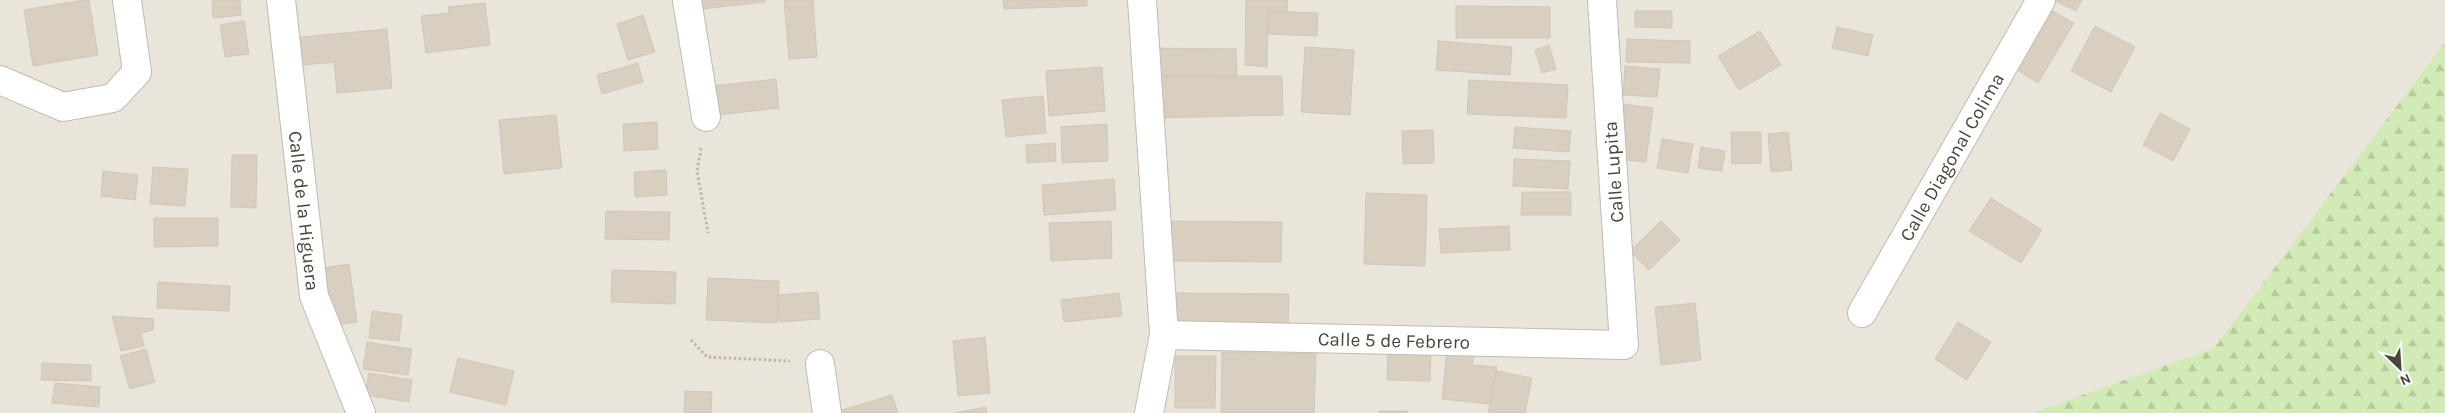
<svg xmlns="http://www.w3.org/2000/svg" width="2445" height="413" font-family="Karla,sans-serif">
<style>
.residential{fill:#eae5da}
.forest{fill:url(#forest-firs)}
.building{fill:#d8cfc1;stroke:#d3c7b4}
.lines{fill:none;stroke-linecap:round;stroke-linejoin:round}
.street-casing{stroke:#c2bbae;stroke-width:30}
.path{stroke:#c4b79f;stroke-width:3;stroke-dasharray:2.5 2.5;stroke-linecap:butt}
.street{stroke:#fff;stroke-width:28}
.labels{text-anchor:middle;stroke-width:4;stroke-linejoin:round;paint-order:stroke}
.street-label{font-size:19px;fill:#4b4439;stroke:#fff}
</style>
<defs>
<pattern id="forest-firs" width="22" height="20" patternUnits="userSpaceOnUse" patternTransform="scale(1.25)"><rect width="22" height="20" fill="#d2eab5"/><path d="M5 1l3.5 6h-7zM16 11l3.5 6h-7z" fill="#b6ca9c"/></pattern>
</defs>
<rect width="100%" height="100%" fill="#f6f3ec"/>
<path class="residential" d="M0 0H2445V42L2214 348 2032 413H0Z"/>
<path class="forest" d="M2445 42V413H2032L2214 348Z"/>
<path class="building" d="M83 0H89L98 55 33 66 24 10Z
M212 0H240L241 15 213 18Z
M702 0H765V2L703 9Z
M784 0H813L817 57 789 59Z
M1003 0H1087V6L1004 9Z
M1246 0H1288L1287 12 1268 11 1267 67 1245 65Z
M2054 0H2082L2076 11Z
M485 3 490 45 426 53 421 16 449 13 448 7Z
M2042 5 2074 23 2038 83 2008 64Z
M1456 6 1550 7V38H1456Z
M1268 11 1318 13 1317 36 1267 34Z
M1635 11H1672V28L1635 27Z
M643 15 655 52 628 60 617 24Z
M244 21 249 54 225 57 220 25Z
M2095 26 2135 47 2111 92 2071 71Z
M1837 27 1873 35 1868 56 1832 48Z
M387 29 392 88 337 93 334 62 293 66 291 38Z
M1760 31 1781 65 1739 90 1718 56Z
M1627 39 1690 41V63L1626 62Z
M1438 41 1512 47 1510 75 1436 70Z
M1549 45 1556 69 1542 73 1535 50Z
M1305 47 1354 50 1350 115 1301 112Z
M1147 48 1236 49 1237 77 1148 76Z
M638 63 643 82 602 94 597 75Z
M1625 66 1660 69 1657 97 1623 95Z
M1102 67 1105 111 1049 116 1046 71Z
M1148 76H1282L1283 115 1152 118Z
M776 79 779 108 717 115 713 86Z
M1469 80 1568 85 1566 118 1467 114Z
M1043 96 1046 133 1006 137 1002 100Z
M1624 104 1653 108 1646 162 1616 159Z
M2160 113 2190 129 2173 161 2143 145Z
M556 115 562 168 504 174 499 120Z
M657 122 658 149 624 151 623 124Z
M1107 124 1108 161 1062 163 1061 127Z
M1515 127 1571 131 1569 152 1513 148Z
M1433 130 1434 163 1403 164 1402 131Z
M1731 132H1761V163L1732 164Z
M1788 132 1792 170 1771 172 1768 134Z
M1662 139 1693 144 1688 173 1657 168Z
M1055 143 1056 161 1027 163 1026 145Z
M1701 147 1725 151 1722 171 1698 168Z
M232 155H257L256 208 231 207Z
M1514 159 1570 161 1568 189 1513 186Z
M153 167 188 169 185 206 150 204Z
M666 170 667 195 635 197 634 172Z
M103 171 138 175 135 200 101 196Z
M1114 179 1116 210 1044 215 1042 185Z
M1522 192H1571V215H1521Z
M1366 193 1427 195 1425 266 1364 264Z
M1991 198 2042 230 2021 263 1969 231Z
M606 211 670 212 669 240 605 239Z
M154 218H218V246L154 247Z
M1111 221 1112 258 1051 261 1049 223Z
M1167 221 1282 222 1281 262 1167 261Z
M1661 221 1680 240 1649 270 1630 251Z
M1509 226 1510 250 1441 253 1439 229Z
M349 264 357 322 330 326 322 268Z
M612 270 676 272 675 304 611 302Z
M708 278 779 281 777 323 706 320Z
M158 282 230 286 229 311 157 308Z
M818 292 820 319 779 322 778 295Z
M1119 293 1122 316 1064 322 1061 300Z
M1176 293 1289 294 1288 326 1176 325Z
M1695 303 1701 360 1661 365 1655 307Z
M372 311 402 315 399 341 369 338Z
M112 316 154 319 153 330 141 333 144 346 121 351Z
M1958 322 1991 342 1967 380 1935 359Z
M985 337 990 393 958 396 953 341Z
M367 342 412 349 408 375 363 369Z
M1388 348 1431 350 1430 381 1387 380Z
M146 349 155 382 130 389 120 356Z
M1222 352 1316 354 1314 413H1221Z
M1447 352 1473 355V365L1497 367 1490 404 1442 399Z
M1175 356H1216L1215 408H1175Z
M458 358 514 371 506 405 450 392Z
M42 363 91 365V381L41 380Z
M1497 371 1532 378 1525 413H1488Z
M369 373 412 380 409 402 365 395Z
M55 383 100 387 99 407 52 403Z
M685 391 712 392 711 413H684Z
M892 395 898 413H835V412Z
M986 407 987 413H954Z
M1379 411H1408V413H1379Z"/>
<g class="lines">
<defs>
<g id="street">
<path id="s1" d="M281 0 314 296 361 413"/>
<path d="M687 0 706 117"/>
<path d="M1142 0 1164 335 1149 413"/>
<path d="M0 80 63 107 113 98 137 72 127 0"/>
<path id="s2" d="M1862 313 2041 0"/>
<path id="s3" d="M1164 335 1624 345 1602 0"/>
<path d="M820 364 827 413"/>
</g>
</defs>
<use href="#street" class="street-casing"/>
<path class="path" d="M701 148 697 171 708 233
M691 340 707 357 790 361"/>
<use href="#street" class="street"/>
</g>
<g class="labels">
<g class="street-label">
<text dy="7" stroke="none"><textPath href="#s2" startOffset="180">Calle Diagonal Colima</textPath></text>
<text transform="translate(1613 172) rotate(-94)" y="7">Calle Lupita</text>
<text dy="7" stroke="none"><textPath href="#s1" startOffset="212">Calle de la Higuera</textPath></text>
<text dy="7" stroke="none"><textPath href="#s3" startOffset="230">Calle 5 de Febrero</textPath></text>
</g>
</g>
<g transform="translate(2400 368) rotate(155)" stroke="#ffffff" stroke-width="4" paint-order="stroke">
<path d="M0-4L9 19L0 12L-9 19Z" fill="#4b4439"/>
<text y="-8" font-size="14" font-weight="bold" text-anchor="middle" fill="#4b4439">N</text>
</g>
</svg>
